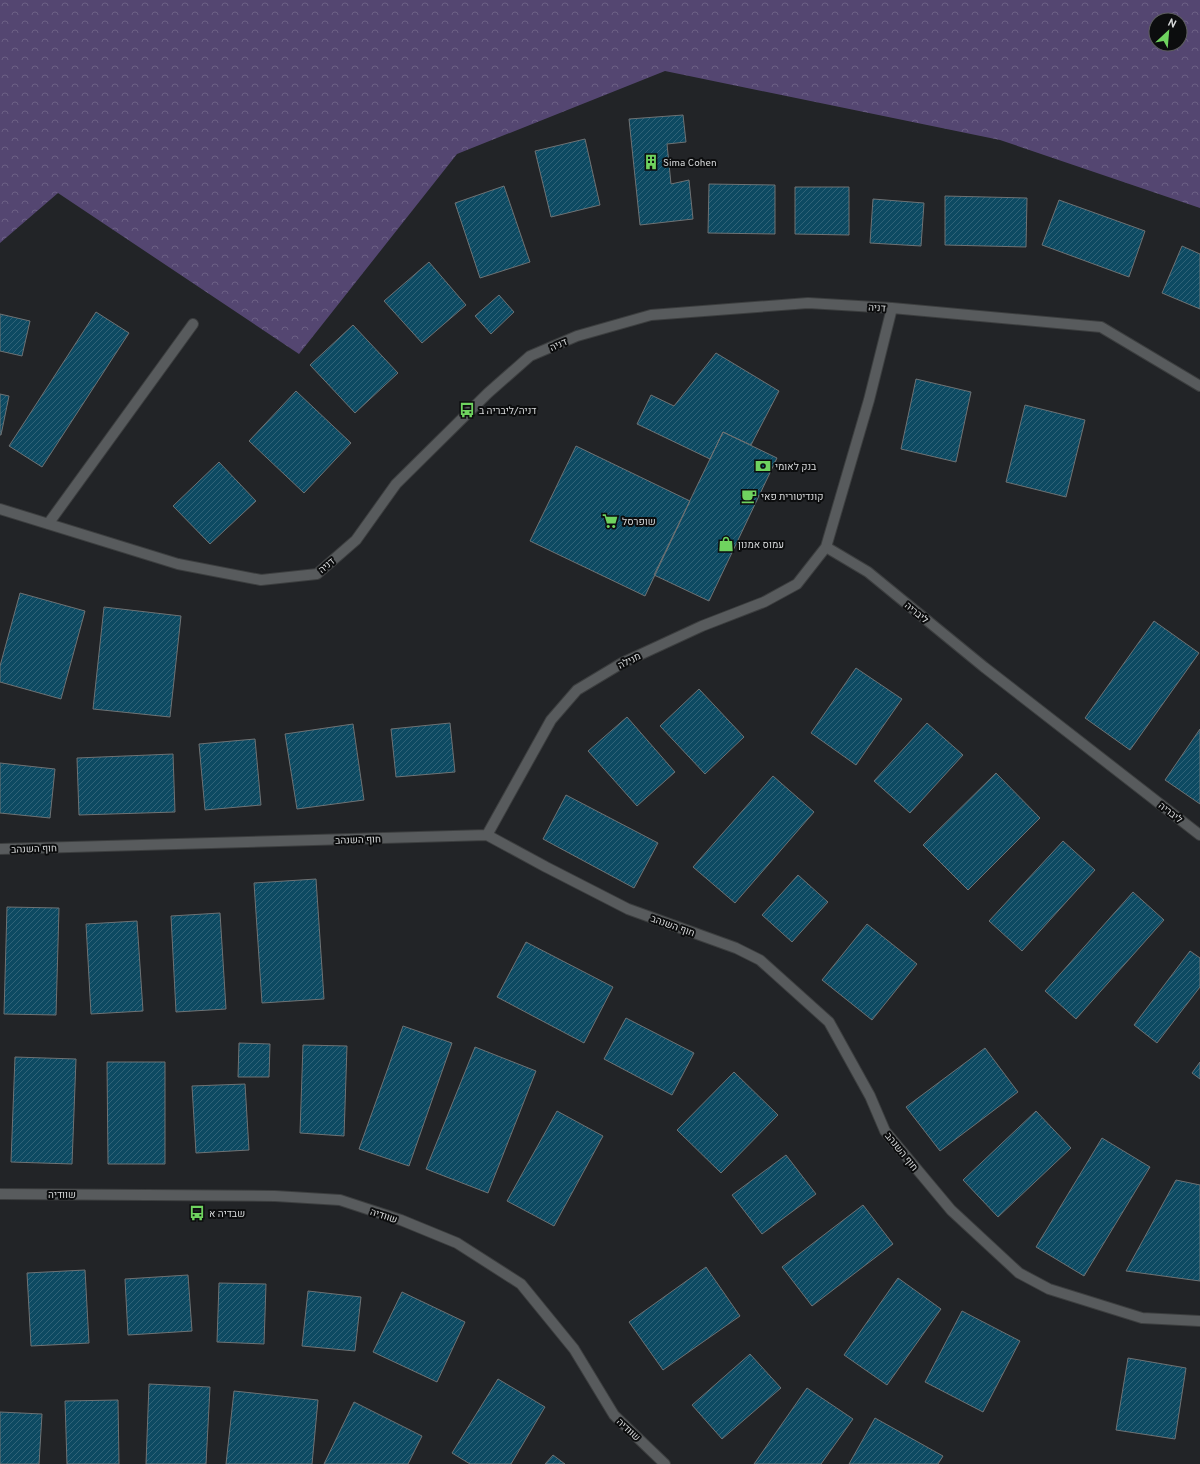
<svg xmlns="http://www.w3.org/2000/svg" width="1200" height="1464" font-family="Overpass,Heebo,sans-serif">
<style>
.forest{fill:url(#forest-crowns);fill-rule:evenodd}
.building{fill:url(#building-hatch);stroke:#6e7274}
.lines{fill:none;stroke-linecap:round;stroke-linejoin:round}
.minor-casing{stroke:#3c3e3f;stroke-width:12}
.minor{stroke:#585b5d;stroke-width:10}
.labels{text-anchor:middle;stroke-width:4;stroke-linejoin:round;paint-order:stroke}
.poi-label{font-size:10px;fill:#d6d8d9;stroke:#0c0d0e;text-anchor:start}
.street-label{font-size:10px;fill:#d6d8d9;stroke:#0c0d0e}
</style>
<defs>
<pattern id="forest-crowns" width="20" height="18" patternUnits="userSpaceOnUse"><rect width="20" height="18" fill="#544671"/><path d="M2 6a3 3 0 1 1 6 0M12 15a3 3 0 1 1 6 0" fill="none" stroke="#6c6085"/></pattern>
<pattern id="building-hatch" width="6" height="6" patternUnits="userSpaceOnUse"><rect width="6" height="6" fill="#0d4a62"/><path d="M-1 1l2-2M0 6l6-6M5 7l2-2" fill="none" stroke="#306378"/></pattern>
</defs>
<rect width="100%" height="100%" fill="#222427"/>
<path class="forest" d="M0 0H1200V208L1000 140 665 71 457 154 299 354 58 193 0 243ZM1156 20H1180V44H1156Z"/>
<path class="building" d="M683 115 686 142 667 144 671 184 689 180 693 219 640 225 629 119Z
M585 139 600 205 551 217 535 151Z
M709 184 775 185V234L708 233Z
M504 186 530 262 480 278 455 203Z
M795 187H849V235L795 234Z
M945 196 1027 198 1026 247 945 245Z
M873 199 924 203 921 246 870 243Z
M1059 200 1145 231 1129 277 1042 245Z
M1182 246 1200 254V309L1162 293Z
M429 262 466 305 422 343 384 301Z
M499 295 514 312 491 334 475 316Z
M96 312 129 333 42 467 9 446Z
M0 314 30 321 22 356 0 351Z
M353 325 398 373 355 413 310 365Z
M716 353 779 391 751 445 723 432 710 459 637 424 651 395 674 406Z
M916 379 971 392 956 462 901 449Z
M296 391 351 443 304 493 249 441Z
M0 394 9 396 1 435H0Z
M1025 405 1085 420 1066 497 1006 482Z
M723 432 777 458 709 601 654 575Z
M576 446 690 501 645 596 530 541Z
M219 462 256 501 210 544 173 506Z
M20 593 85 611 61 699 0 682V666Z
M104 607 181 616 170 717 93 709Z
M1154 621 1199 653 1130 750 1085 718Z
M856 668 902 699 856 765 811 733Z
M699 689 744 737 705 774 660 726Z
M627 717 675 772 637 806 588 751Z
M450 723 455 772 396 777 391 729Z
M927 723 963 755 910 813 874 781Z
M353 724 364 800 297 809 285 734Z
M1200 729V804L1165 780Z
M255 739 261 805 205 810 199 744Z
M173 754 175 812 79 815 77 758Z
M0 763 55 769 50 818 0 813Z
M996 773 1040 818 968 890 923 845Z
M773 776 814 812 735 903 693 867Z
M566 795 658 843 634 888 543 839Z
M1063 841 1095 870 1022 951 989 921Z
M798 875 828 902 792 942 762 915Z
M316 879 324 999 262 1003 254 883Z
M1133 892 1164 920 1076 1019 1045 991Z
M7 907 59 908 56 1015 4 1014Z
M220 913 226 1009 176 1012 171 916Z
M137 921 143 1011 91 1014 86 924Z
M867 924 917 964 872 1020 822 980Z
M526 942 613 987 584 1043 497 997Z
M1190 951 1200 958V987L1157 1043 1134 1025Z
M626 1018 694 1053 672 1095 604 1059Z
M403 1026 452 1043 409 1166 359 1149Z
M239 1043 270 1044 269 1077H238Z
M303 1045 347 1046 344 1136 300 1133Z
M475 1047 536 1071 488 1193 426 1169Z
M985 1048 1018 1092 940 1151 906 1107Z
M15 1057 76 1059 72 1164 11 1162Z
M107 1062H165V1164H108Z
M1200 1062V1079L1192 1073Z
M734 1072 778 1115 721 1173 677 1130Z
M245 1084 249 1150 196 1153 192 1086Z
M557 1111 603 1136 554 1226 507 1201Z
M1036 1111 1071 1148 998 1217 963 1180Z
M1102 1138 1150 1167 1084 1276 1036 1247Z
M786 1155 816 1194 762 1234 732 1195Z
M1176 1180 1200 1185V1281L1126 1271Z
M863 1205 893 1244 812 1306 782 1267Z
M706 1267 740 1316 663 1370 629 1322Z
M85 1270 89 1343 31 1346 27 1273Z
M188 1275 192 1331 128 1335 125 1279Z
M898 1278 941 1309 887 1385 844 1355Z
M219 1283 266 1284 264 1344 217 1342Z
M308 1291 361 1297 355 1351 302 1346Z
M402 1292 465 1322 437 1382 373 1352Z
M962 1311 1020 1341 983 1412 925 1382Z
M750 1354 781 1388 722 1439 692 1405Z
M1128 1358 1186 1368 1175 1439 1116 1430Z
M498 1379 545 1407 511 1464H470L452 1453Z
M149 1384 210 1387 206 1464H146Z
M807 1388 853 1419 821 1464H754Z
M234 1391 318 1400 312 1464H226Z
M118 1400 119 1464H67L65 1401Z
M354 1402 422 1436 408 1464H324Z
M0 1412 42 1414 39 1464H0Z
M875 1418 943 1456 938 1464H849Z
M553 1455 565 1464H545Z"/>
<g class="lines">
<defs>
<path id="minor" d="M892 308 869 400 826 547 868 572 984 667 1200 835
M0 509 178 564 261 580 317 574 356 540 396 484 488 393 530 356 577 336 651 315 808 303 892 308 1101 327 1200 386
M48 524 193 324
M487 835 551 720 577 690 622 663 702 626 764 602 797 584 826 547
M0 849 487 835 546 867 628 909 736 948 760 960 829 1022 870 1096 885 1131 951 1210 1019 1273 1049 1289 1142 1318 1200 1321
M0 1194 275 1196 340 1200 401 1220 457 1243 521 1284 574 1349 614 1415 665 1464"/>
</defs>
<use href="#minor" class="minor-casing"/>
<use href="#minor" class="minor"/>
</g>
<defs>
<symbol id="building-bare" viewBox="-9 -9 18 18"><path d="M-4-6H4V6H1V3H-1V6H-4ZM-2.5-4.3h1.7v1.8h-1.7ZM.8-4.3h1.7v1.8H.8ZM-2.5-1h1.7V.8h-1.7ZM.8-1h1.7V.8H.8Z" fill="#6fd35f" stroke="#0c0d0e" stroke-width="2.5" paint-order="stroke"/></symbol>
<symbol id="bus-bare" viewBox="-9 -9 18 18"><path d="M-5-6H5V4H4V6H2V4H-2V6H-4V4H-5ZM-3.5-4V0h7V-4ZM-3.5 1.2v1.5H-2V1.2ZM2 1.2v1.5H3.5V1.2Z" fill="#6fd35f" stroke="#0c0d0e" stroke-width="2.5" paint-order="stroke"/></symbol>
<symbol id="bank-bare" viewBox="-9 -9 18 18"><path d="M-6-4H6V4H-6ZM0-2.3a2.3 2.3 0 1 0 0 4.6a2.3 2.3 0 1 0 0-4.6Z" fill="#6fd35f" stroke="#0c0d0e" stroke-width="2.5" paint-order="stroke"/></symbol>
<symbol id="cafe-bare" viewBox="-9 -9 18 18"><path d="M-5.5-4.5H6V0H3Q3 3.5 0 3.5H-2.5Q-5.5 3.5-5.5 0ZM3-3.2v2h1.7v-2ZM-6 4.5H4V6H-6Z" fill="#6fd35f" stroke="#0c0d0e" stroke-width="2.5" paint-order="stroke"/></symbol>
<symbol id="supermarket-bare" viewBox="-9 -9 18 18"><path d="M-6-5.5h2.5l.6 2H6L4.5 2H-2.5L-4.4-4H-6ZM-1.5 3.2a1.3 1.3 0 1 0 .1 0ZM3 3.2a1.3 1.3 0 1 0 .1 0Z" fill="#6fd35f" stroke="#0c0d0e" stroke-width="2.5" paint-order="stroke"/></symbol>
<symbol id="shop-bare" viewBox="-9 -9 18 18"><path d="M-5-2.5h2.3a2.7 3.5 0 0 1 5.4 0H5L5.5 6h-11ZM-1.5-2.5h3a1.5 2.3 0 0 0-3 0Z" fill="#6fd35f" stroke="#0c0d0e" stroke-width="2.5" paint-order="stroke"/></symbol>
</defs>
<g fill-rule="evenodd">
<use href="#building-bare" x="640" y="151" width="22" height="22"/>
<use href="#bus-bare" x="456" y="399" width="22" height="22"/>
<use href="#bank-bare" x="752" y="455" width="22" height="22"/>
<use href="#cafe-bare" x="738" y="485" width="22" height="22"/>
<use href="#supermarket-bare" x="599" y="510" width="22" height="22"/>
<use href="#shop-bare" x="715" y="533" width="22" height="22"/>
<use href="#bus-bare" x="186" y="1202" width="22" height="22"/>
</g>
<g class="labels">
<g class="poi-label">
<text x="663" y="166">Sima Cohen</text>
<text x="479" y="414">דניה/ליבריה ב</text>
<text x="775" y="470">בנק לאומי</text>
<text x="761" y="500">קונדיטורית פאי</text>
<text x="622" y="525">שופרסל</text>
<text x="738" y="548">עמוס אמנון</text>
<text x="209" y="1217">שבדיה א</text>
</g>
<g class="street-label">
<text transform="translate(877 307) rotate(3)" y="4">דניה</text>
<text transform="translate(558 344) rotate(-23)" y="4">דניה</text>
<text transform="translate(326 565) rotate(-39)" y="4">דניה</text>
<text transform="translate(917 612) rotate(39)" y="4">ליבריה</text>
<text transform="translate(629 660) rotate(-27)" y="4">מנילה</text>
<text transform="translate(1171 812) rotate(38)" y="4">ליבריה</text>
<text transform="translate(358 839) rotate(-2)" y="4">חוף השנהב</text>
<text transform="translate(34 848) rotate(-2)" y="4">חוף השנהב</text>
<text transform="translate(673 925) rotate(20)" y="4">חוף השנהב</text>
<text transform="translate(902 1151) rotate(51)" y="4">חוף השנהב</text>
<text x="62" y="1198">שוודיה</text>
<text transform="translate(384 1215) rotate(18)" y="4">שוודיה</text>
<text transform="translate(629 1429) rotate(43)" y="4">שוודיה</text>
</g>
</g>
<g transform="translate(1168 32) rotate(26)"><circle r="19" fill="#0c0d0e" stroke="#5d5e5f"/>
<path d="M0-3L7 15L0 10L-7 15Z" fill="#6fd35f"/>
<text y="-6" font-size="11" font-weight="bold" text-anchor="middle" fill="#d6d8d9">N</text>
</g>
</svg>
